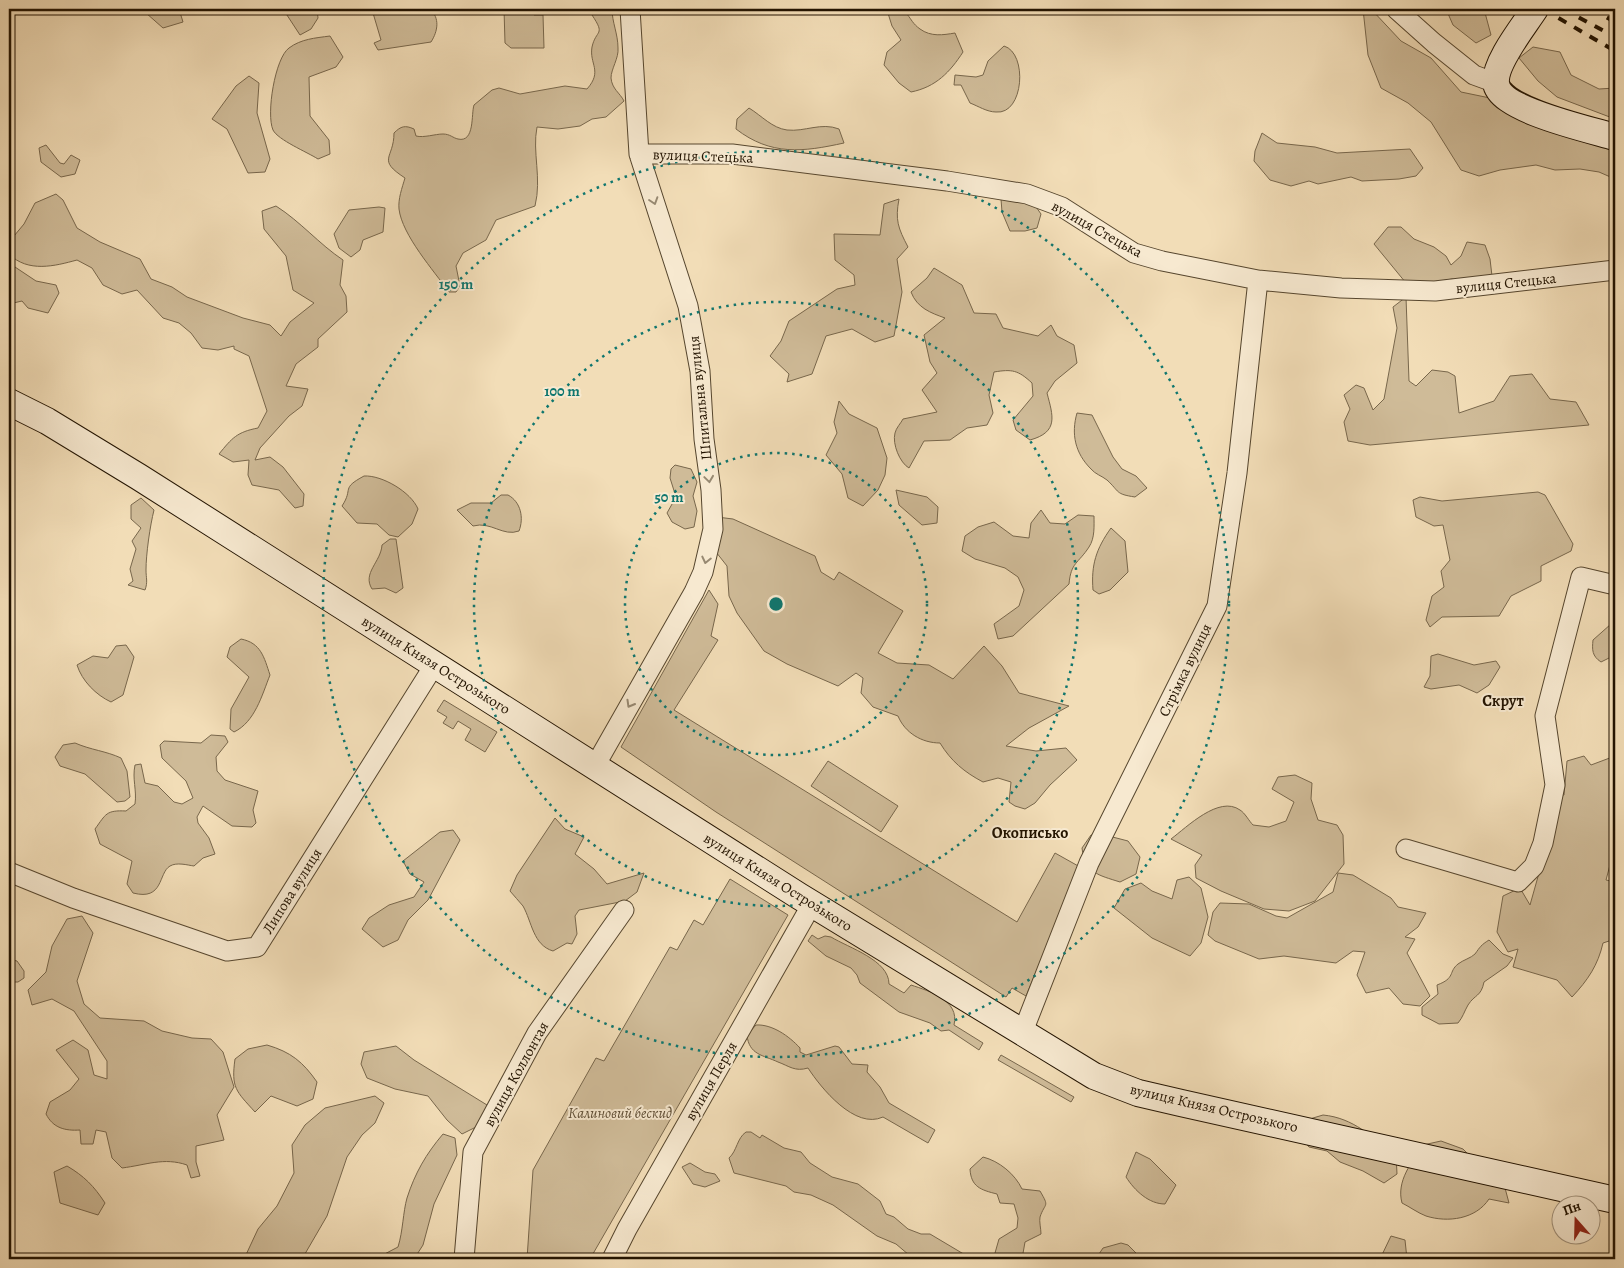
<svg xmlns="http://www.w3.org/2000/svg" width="1624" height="1268" font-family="Alegreya,serif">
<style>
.green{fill:#cfbb98;stroke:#78674c}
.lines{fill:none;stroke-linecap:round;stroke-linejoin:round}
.minor-casing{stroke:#56462e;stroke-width:21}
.secondary-casing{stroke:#221300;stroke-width:28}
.minor{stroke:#f7e9d0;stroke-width:19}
.secondary{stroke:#f7e9d0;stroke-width:26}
.rail{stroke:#221300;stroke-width:4;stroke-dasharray:9 9;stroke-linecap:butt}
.oneway{stroke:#978972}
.ring{fill:none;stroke:#0f766e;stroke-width:2.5;stroke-dasharray:2.5 5}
.labels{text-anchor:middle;stroke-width:4;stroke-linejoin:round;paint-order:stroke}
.street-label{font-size:15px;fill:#221300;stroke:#f7e9d0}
.park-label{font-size:15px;font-style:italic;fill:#5f4e35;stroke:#f7e9d0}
.neighbourhood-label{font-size:16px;font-weight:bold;fill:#221300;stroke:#f7e9d0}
.centre{fill:#0f766e;stroke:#f7e9d0;stroke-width:2.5}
.ring-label{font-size:15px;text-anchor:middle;font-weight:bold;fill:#0f766e;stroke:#f7e9d0;stroke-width:4;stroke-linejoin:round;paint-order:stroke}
</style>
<rect width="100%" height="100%" fill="#f2ddb7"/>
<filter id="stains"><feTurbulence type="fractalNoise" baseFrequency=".004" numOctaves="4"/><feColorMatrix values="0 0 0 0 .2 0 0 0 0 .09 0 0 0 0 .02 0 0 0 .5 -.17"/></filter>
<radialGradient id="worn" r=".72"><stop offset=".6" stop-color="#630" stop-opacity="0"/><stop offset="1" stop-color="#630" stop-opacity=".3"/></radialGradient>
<path class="green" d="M147 9H179L183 22 163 28 146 13Z
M283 9H317L318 18 311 29 300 35Z
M389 9H430C440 18 438 31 431 42L378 50 374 43 381 40 373 13Z
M504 9H530L534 15H543L544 48H511L505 43Z
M594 9H612C612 22 618 34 618 48 619 58 611 69 611 78 612 89 620 93 624 101L606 117 592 119 580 126 558 129 537 127C532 152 542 178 535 206L496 220 486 240 463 253 456 266 460 286 456 292H449C434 271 402 235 399 209 398 199 402 188 405 178 376 159 394 159 394 133 401 126 405 125 414 129L416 136C424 138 435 134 443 134 450 134 453 138 458 139 475 143 471 114 474 105L492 90 499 88 520 94 565 86 587 89C603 71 589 64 592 47 596 29 606 36 592 15Z
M889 9C912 9 906 19 920 29 931 37 943 35 955 33L963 52C950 72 936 87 911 92L899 83 884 65 887 52 901 40 892 26 887 10Z
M1363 9H1371L1401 41 1431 58 1461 92 1490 98 1615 139V179L1599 172 1580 169 1555 170 1536 165 1500 170 1479 176 1461 170 1431 122 1408 103 1381 88 1368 55Z
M1446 9H1484L1491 35 1476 43 1453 25Z
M330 36 343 57 336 67 309 77 310 116 329 140 330 154 318 159C307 152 278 140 273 130 266 114 275 58 289 48 301 39 315 38 330 36Z
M1004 46C1028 53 1024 115 996 112 987 112 978 106 970 103L961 85H954L955 75 976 77 983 75 988 61Z
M1533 47 1560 52 1571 75 1599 89 1615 88V119L1557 97 1538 81 1519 58Z
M249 76 259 83 257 113 270 159 265 172 248 173 227 129 212 119 236 86Z
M749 108C762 116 772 128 787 130 805 132 821 122 839 129L844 143C803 152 771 156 736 129L737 119Z
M1262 133 1277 143 1315 147 1337 153 1410 149 1423 168 1416 176 1399 179 1362 181 1351 177 1318 184 1309 181 1291 186 1270 180 1254 161 1255 151Z
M46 145 60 163 64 164 71 155 80 160 75 174 61 177 41 162 39 148Z
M56 194 63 200 77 228 100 242 140 259 151 279 172 287 187 297 243 318 270 325 281 336 290 322 314 303 293 290 286 256 264 229 262 211 276 206C301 222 319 244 343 260L340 285 346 296 347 312 318 339V347L296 364 286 386 308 389 302 406 289 416 260 448 255 460 270 457 283 467 304 494 303 506 295 508 279 490 252 485 248 475 249 460 233 462 219 454C232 438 237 432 258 428L267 411 249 356 234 349V346L218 350 202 348 191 333 179 323 163 318 137 290 122 294 103 285 92 268 77 260C55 266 28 273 9 254V242L24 224 35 203Z
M1027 194 1041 214 1037 228 1025 231H1010L1002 212 1001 199Z
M899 199C895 220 898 228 908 247L897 259 902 292 894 336 875 342 852 329 826 336 812 374 787 382 789 374 770 356 781 341 789 321 837 289 855 285 854 275 835 260 834 234 880 235 884 204Z
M379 207 385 208 383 232 363 240 360 250 351 257 339 248 334 234 349 210Z
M1388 227H1401L1414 239 1434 247 1446 256 1451 265 1461 256 1467 242 1485 245 1490 259 1492 276 1468 283 1452 279 1435 282 1406 283 1374 244Z
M12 265 36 281 56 285 59 293 48 313 28 308 22 301 9 304V266Z
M934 268 962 285 974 313 996 314 1003 328 1038 336 1051 325 1057 336 1074 345 1077 363 1055 381 1047 393C1053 416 1059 432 1030 440L1016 430 1013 420 1033 396 1032 383C1018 370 1012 369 994 372L989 395 993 413 987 425 967 428 950 440 924 441 909 468C900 463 892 444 895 433 896 428 901 423 903 419L937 412 922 390 937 373 930 362 924 335 945 318C931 313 917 308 911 292L927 278Z
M1406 297 1409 381 1416 386 1432 370 1448 372 1455 376 1459 413 1494 401 1510 376 1532 374 1550 399 1576 402 1589 425 1370 445 1348 441 1344 422 1350 409 1344 395 1356 385 1364 388 1373 410 1384 399 1397 328 1393 307Z
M839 401 849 414 877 428 887 458 885 475 878 490 863 506 848 498 842 474 826 455 837 433 834 422Z
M1077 413 1092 415 1113 457 1122 469 1136 476 1147 488 1135 497C1115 494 1120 492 1107 480 1102 476 1095 474 1091 469 1075 453 1071 434 1077 413Z
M675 465 691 469 697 482 693 496 697 511 694 527 685 529 672 522 667 513 676 497 670 478 671 469Z
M364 476C382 475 411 492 418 509L412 524 398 537 389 535 377 524 357 523 342 506C354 488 340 489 364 476Z
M896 490 927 497 938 507 937 523 922 525 899 505Z
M1538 492 1545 495 1573 544 1571 551 1541 566V581L1511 596 1499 616 1442 617 1430 627 1426 620 1432 596 1444 587 1441 571 1450 560 1443 525 1434 526 1416 517 1413 500 1420 497 1442 501Z
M501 495H508C521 502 524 518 519 531 503 537 491 521 473 526L457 510 471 503H491Z
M141 498 154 510C150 526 146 554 146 570 146 578 148 582 145 590L128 585 133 581 130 569 136 549 132 541 141 528 131 519V505Z
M1041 510 1050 523 1065 524 1078 515 1094 516C1094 526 1095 538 1089 547 1078 564 1071 562 1069 584L1013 636 998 639 994 624 1019 606 1024 590 1018 577 1005 568 975 559 962 551 965 536 978 527 994 522 1013 536 1029 538 1031 523Z
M717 517 733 519 815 556 821 572 834 580 839 572 903 611 878 653 897 663 929 665 953 679 984 646 1002 666 1019 693 1069 706 1029 728 1006 746 1036 751 1066 748 1077 760 1050 785 1035 803 1025 809 1015 806 1009 802 1011 782 998 778 983 782C964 772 951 761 940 743 922 743 905 733 898 716L873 707 861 693 863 678 856 673 838 686 787 664 764 651 737 613 729 596 727 566 716 552Z
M1111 528 1125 541 1128 572 1110 590 1099 594 1093 590C1091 565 1096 549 1111 528Z
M390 539H396L403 588 396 593 385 588 372 589C362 573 381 562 382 545Z
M709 590 718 604 711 636 718 640 674 710 1017 922 1055 853 1080 867 1026 996 1012 988 1006 997 716 812 621 747Z
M1611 624 1615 630V655L1601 662C1592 656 1592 650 1593 640Z
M241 639C261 643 264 657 270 675 262 695 255 722 234 732L230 729 231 709 249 677 227 657 230 647Z
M126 645 134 657 123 695 111 702C96 695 82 681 77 665L93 656 108 658 116 646Z
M1438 654 1474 665 1496 661 1500 667 1489 685 1477 693 1459 685 1431 689 1424 687 1430 676 1431 656Z
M444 700 497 732 485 752 465 740 471 729 458 721 453 729 443 723 447 717 437 711Z
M211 735 225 736 228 742 216 757 217 771 225 780 258 791 253 810 256 823 252 827 232 826 203 806 197 817 198 823 209 838 215 854 203 858 194 866C187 865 177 862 170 866 158 873 164 901 133 893L127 884 132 861 100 844 95 829C106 814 106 810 126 811L135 804C137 790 132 779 135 765L141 764 145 783 158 786 174 802 182 804 193 798 186 781 162 758 160 745 164 741 201 743Z
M75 743C91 750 106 751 121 758L127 771 130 797 125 801 117 802 85 774 60 766 55 757 63 745Z
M1584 756 1591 765 1615 756V846L1606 880 1615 882V939L1603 943C1598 965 1588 980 1572 997L1557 980 1513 967 1518 949 1508 952 1497 932 1503 896 1520 888 1530 905 1561 795H1564L1567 761Z
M828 761 898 806 881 832 811 786Z
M1295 775 1312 783 1311 799 1318 820 1337 825 1343 835 1344 864 1315 901 1289 911 1264 909 1221 891 1196 878 1195 865 1202 855 1171 839C1187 827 1219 795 1240 810 1245 813 1249 821 1253 825L1269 827 1286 821 1294 802 1272 789 1278 777Z
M555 818 565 829 584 837 575 854 594 869 607 884 644 873 637 892 625 901 579 910 575 916 577 934 572 944 567 943 553 951C533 945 532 922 523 906 519 901 514 896 510 891L517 875Z
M453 830 460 840 428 900 408 920 398 940 383 947 362 929 369 918 389 905 414 897 424 882 410 874 403 861 440 832Z
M1101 834 1128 841 1140 857 1136 874 1120 882C1098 875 1085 873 1082 848L1091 835Z
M1338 873 1353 875 1391 898 1398 907 1426 913 1418 927 1405 937 1415 939 1407 953 1430 996 1420 1006 1403 1004 1389 988 1366 993 1357 975 1365 952 1353 951 1336 963 1284 956 1259 959 1215 941 1208 935 1213 912 1220 903 1249 904 1276 916 1287 918 1333 892Z
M1189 877 1201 888 1208 917 1201 943 1190 956 1152 938 1114 908 1125 889 1141 883 1152 891 1172 899 1177 880Z
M730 879 788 915 590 1259H527L533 1170 596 1058 604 1061 670 947 677 950 694 920 703 925Z
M82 916 93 933 77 981 84 1004 100 1018 144 1021 162 1031 192 1038 211 1039 223 1052 234 1087 217 1115 224 1140 196 1146V1162L200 1176 191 1178 187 1165C164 1157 146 1165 122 1168L112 1158 106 1132 96 1130 93 1144H81L80 1130C65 1131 53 1128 46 1114L50 1102 70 1090 79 1079 56 1050 73 1040 88 1050 94 1075 107 1079V1061L74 1011 52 999 32 1005 28 990 46 972 52 946 67 919Z
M812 935 818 939 825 936 831 937C849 948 889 960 889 984L904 993 911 985C929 991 960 1000 954 1025L983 1043 979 1050 949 1030 941 1031 930 1023 899 1012 860 983 857 975 851 968 826 956 808 941Z
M1489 940 1503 954 1513 958 1507 966 1484 982C1481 997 1475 994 1468 1005 1464 1012 1463 1017 1458 1023L1439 1024 1422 1015V1007L1438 994 1437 985C1456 978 1448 972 1458 964 1463 960 1471 958 1475 954 1480 947 1481 945 1489 940Z
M9 959 17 961 24 971V978L18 982H9Z
M756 1025C772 1024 789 1036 800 1048V1052L806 1055 835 1046 839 1047 852 1064 868 1065 867 1072 880 1087 889 1103 935 1130 928 1143 883 1117C855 1130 821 1088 808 1068 795 1072 789 1066 778 1062 763 1055 749 1055 747 1035Z
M267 1045C291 1052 303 1062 317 1082L313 1099 297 1106 271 1096 255 1112C236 1091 231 1088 235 1059L248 1049Z
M396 1046 414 1060 487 1105 480 1125 462 1134 447 1120 428 1096 395 1089 367 1078 361 1064 364 1052Z
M1001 1055 1074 1097 1071 1102 998 1060Z
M375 1096 384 1103 375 1123 362 1135 347 1157 327 1216 302 1259H244L258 1229 277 1206 294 1173 292 1145 305 1125 325 1108Z
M1323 1115C1354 1118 1371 1137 1396 1154L1397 1174 1384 1183 1363 1171 1340 1162 1327 1151 1309 1147 1297 1134 1303 1121Z
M746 1132H751L760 1138 762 1135 784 1148 801 1152 810 1163 832 1177 858 1184 880 1201 886 1214 894 1217 908 1229 921 1234H930L972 1259H940L909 1255 896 1244 877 1236 833 1205 811 1195 794 1192 786 1186 734 1173 729 1158C737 1151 737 1138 746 1132Z
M443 1134 455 1138 457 1155 434 1204 423 1245 414 1259H375L398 1247C403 1231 403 1212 407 1198 415 1173 426 1154 443 1134Z
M1441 1141 1463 1149 1482 1168 1505 1188 1509 1203 1489 1199C1476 1219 1448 1223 1426 1216 1418 1213 1410 1207 1402 1203 1396 1181 1412 1162 1423 1145Z
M1136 1152 1150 1159 1176 1185 1165 1204C1149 1204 1135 1191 1126 1177Z
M983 1157C999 1161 1015 1174 1022 1189L1040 1191C1050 1208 1045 1202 1040 1217 1039 1221 1041 1229 1041 1234L1025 1242 1022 1259H998L995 1253 999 1239 1017 1228 1018 1218 1014 1204 1000 1203 997 1194C981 1190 971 1187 970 1169Z
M690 1163 705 1172 715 1174 720 1181 705 1187 693 1184 682 1167Z
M67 1166C84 1176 94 1186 105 1203L98 1215 60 1203 54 1172Z
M1391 1236 1405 1240 1407 1259H1380Z
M1121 1243 1128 1245 1142 1259H1100L1099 1254 1103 1248Z"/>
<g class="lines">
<defs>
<path id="minor" d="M1396 9 1434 43 1474 75 1496 83
M639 154H732L947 181 1027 194 1062 207 1134 253 1162 261 1258 280 1341 288 1435 291 1615 270
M595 766 694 592 703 572 713 529 711 490 704 439 700 371 688 306 639 154 630 9
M1406 849 1518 882 1534 866 1543 843 1555 785 1545 716 1581 577 1615 585
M9 872 73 898 227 951 257 947 435 664
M1022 1034 1089 863 1217 606 1237 473 1258 280
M464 1259 473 1152 537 1033 624 910
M612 1259 627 1229 812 904"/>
<path id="secondary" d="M1535 9C1524 26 1494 63 1496 83 1499 110 1592 130 1615 137
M9 402 47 421 139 477 799 896 1094 1076 1138 1093 1181 1103 1615 1200"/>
</defs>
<use href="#minor" class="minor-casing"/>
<use href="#secondary" class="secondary-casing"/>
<use href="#minor" class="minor"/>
<use href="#secondary" class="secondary"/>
<path class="rail" d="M1543 9 1615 51
M1563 9 1615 37
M1591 9 1615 22"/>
</g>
<defs><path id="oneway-chevron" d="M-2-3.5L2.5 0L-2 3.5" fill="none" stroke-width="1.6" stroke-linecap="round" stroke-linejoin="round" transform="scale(1.25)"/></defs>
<g class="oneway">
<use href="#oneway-chevron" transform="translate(654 201) rotate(72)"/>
<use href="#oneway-chevron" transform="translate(709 479) rotate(82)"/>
<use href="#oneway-chevron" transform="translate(706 560) rotate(103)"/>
<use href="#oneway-chevron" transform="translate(630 704) rotate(120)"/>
</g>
<g class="ring">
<circle cx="776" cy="604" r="151"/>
<circle cx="776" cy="604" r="302"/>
<circle cx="776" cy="604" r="453"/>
</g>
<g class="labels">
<g class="street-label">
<text transform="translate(703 156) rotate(2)" y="5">вулиця Стецька</text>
<text transform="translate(1097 229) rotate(29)" y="5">вулиця Стецька</text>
<text transform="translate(1506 283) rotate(-6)" y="5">вулиця Стецька</text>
<text transform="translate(700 398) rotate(-96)" y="5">Шпитальна вулиця</text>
<text transform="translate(436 665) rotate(32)" y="5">вулиця Князя Острозького</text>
<text transform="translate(1185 670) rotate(-64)" y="5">Стрімка вулиця</text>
<text transform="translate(778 882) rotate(32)" y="5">вулиця Князя Острозького</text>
<text transform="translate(292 891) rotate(-58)" y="5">Липова вулиця</text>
<text transform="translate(516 1074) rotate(-61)" y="5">вулиця Коллонтая</text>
<text transform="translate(711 1081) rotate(-60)" y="5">вулиця Перля</text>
<text transform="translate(1214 1108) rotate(13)" y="5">вулиця Князя Острозького</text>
</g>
<g class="park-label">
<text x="620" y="1118">Калиновий бескид</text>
</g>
<g class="neighbourhood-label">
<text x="1503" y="706">Скрут</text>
<text x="1030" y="838">Окописько</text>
</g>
</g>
<circle cx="776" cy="604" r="8" class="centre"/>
<g class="ring-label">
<text x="456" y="289">150 m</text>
<text x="562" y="396">100 m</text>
<text x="669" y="502">50 m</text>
</g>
<rect width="1624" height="1268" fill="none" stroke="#f2ddb7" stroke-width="30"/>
<rect x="10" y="10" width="1604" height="1248" fill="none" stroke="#221300" stroke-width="2.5"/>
<rect x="15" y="15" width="1594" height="1238" fill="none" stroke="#221300"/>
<g transform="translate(1576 1220) rotate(340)"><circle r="24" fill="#f7e9d0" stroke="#a2937d"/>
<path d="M0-4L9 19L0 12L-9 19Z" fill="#8f2418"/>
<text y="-8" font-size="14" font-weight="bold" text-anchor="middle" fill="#221300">Пн</text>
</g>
<rect width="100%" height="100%" filter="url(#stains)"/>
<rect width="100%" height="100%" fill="url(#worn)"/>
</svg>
